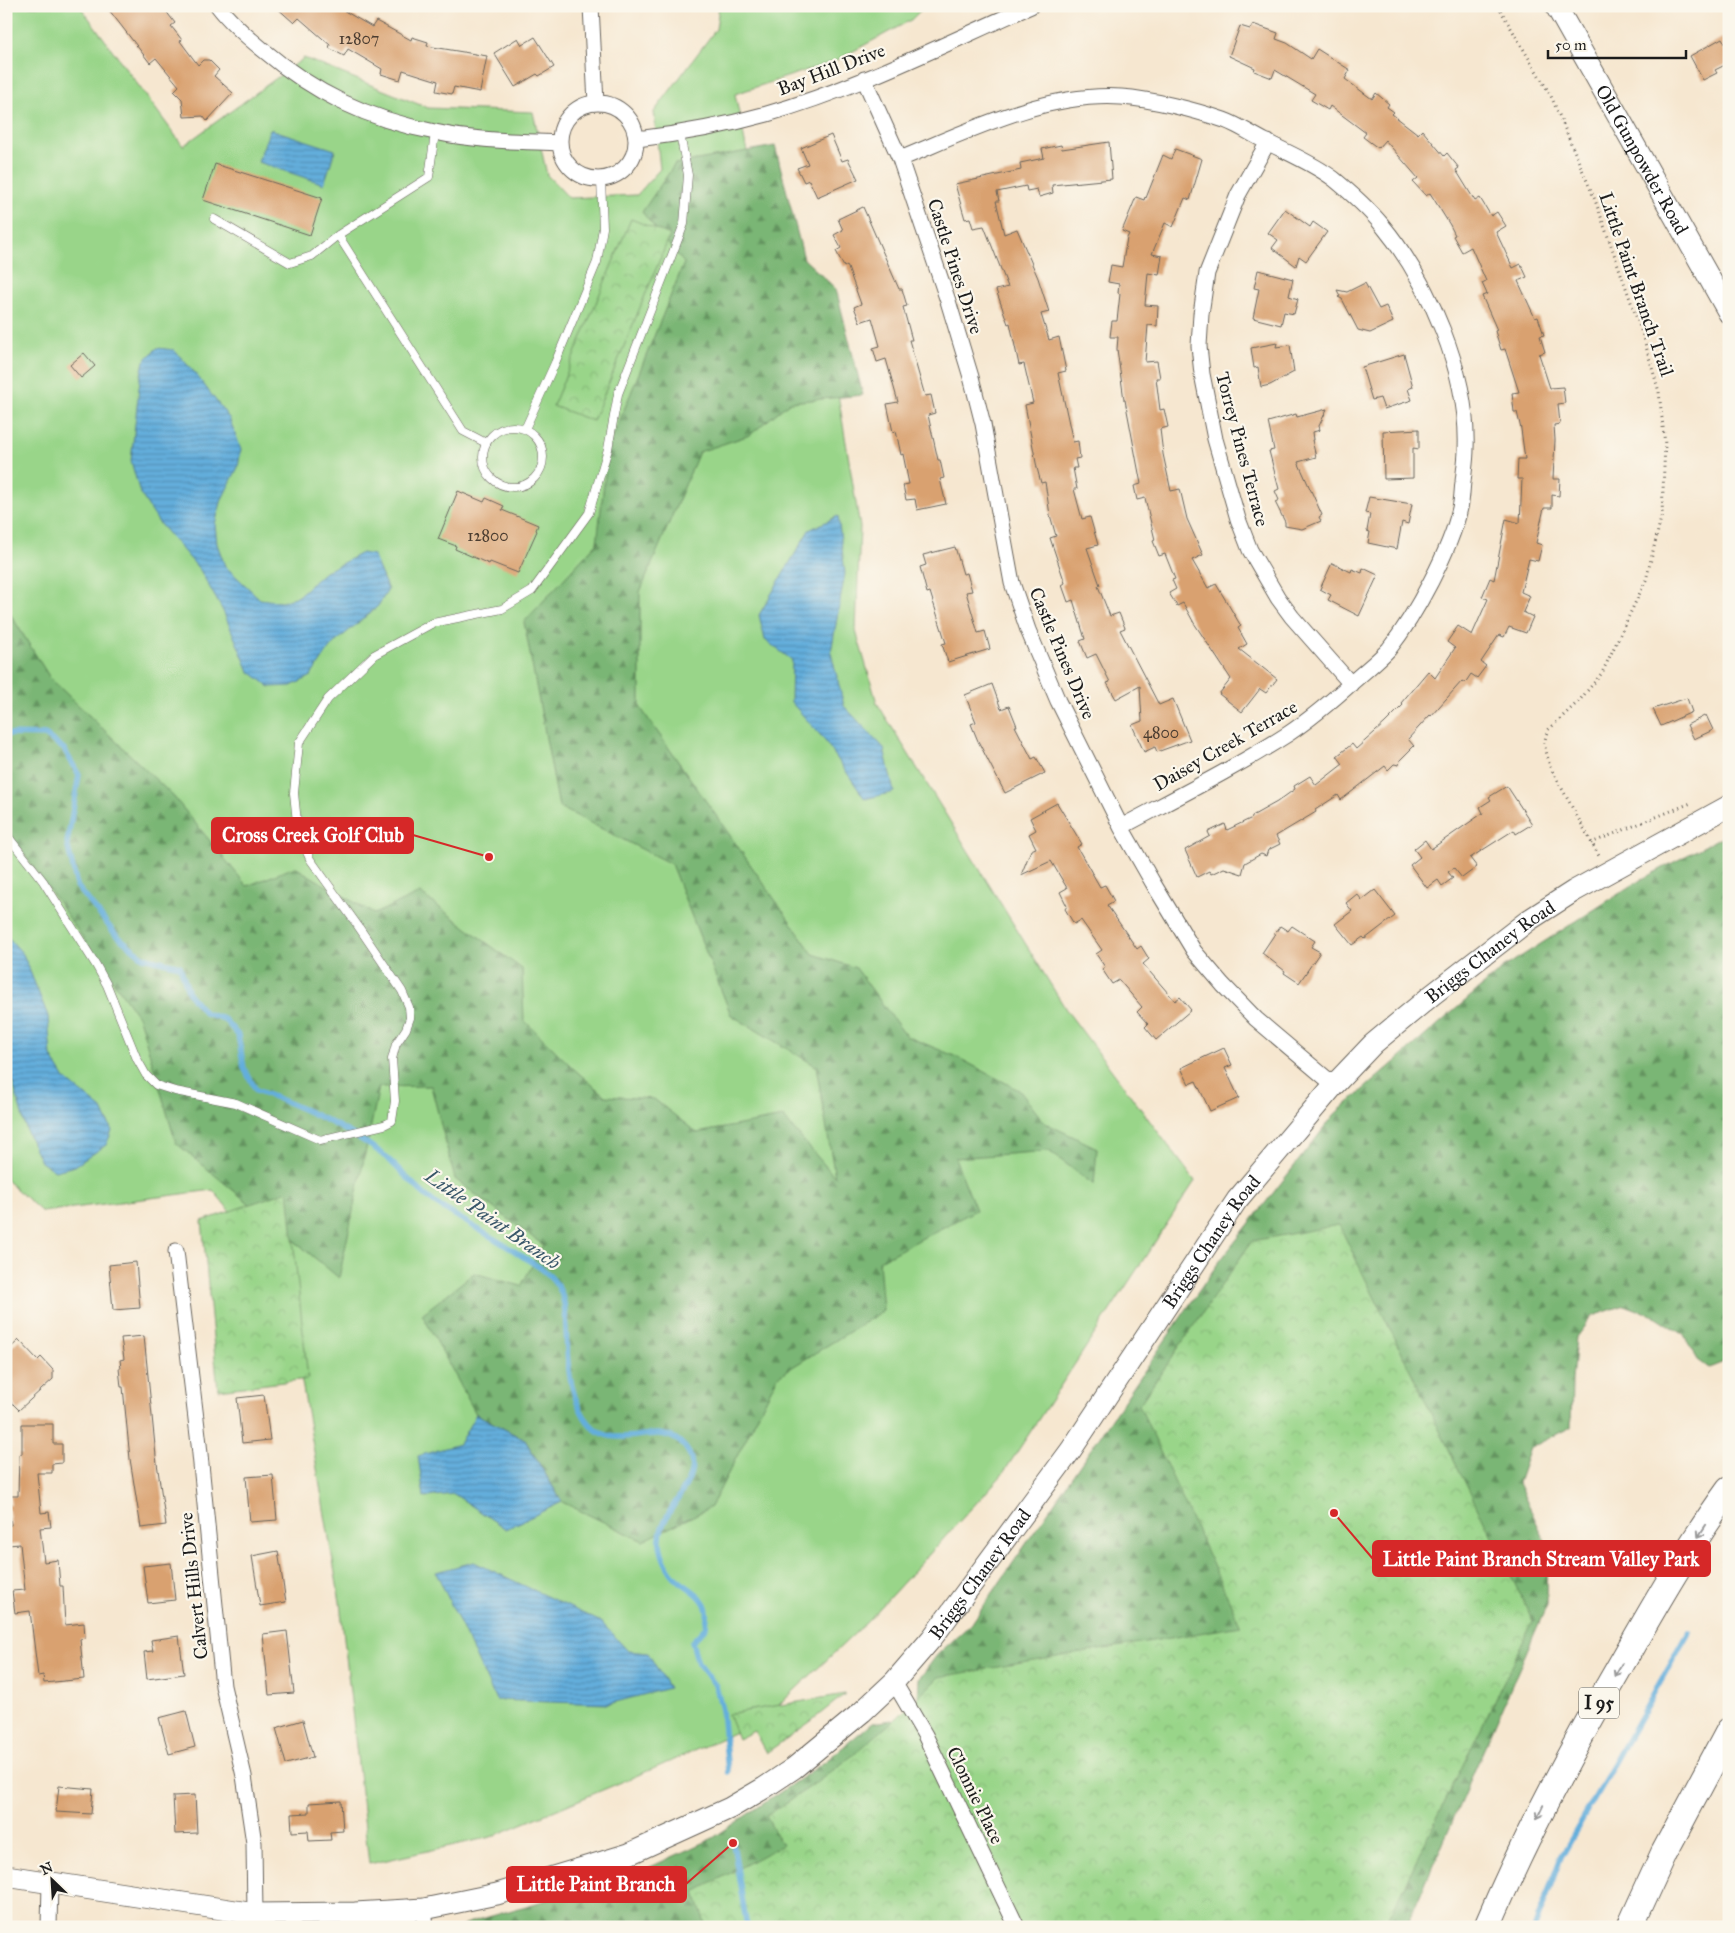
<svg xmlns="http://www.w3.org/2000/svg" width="1735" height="1933" font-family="'IM FELL Great Primer',serif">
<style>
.green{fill:#99d589;stroke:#5a7852}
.forest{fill:url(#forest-firs);stroke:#4b6948}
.park{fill:url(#park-crowns);stroke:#5a7852}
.water{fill:url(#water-rules);stroke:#40657c}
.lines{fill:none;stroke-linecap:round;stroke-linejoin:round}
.stream{stroke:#63aedc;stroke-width:5.5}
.building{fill:#d9a16f}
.lane-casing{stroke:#68635b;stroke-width:9}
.street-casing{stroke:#68635b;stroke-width:17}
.secondary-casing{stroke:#68635b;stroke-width:23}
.highway-casing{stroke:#68635b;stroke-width:28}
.path{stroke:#68635b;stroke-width:3;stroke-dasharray:1 4;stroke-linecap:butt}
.lane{stroke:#fff;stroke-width:8}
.street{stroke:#fff;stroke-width:15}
.secondary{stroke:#fff;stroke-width:21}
.highway{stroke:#fff;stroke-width:26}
.oneway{stroke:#999}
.labels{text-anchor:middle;stroke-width:4.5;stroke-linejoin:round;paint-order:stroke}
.number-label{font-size:16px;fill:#4b3d31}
.shield{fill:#fbf7ec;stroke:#5f5e5a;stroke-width:1}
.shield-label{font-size:18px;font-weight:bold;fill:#1c1c1c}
.street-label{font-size:19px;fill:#1c1c1c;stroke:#fbf7ec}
.water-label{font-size:20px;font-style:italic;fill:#385669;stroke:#fbf7ec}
.leader{fill:none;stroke:#d62828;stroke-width:2}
.callout-dot{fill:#d62828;stroke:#fbf7ec;stroke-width:2}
.callout{fill:#d62828;stroke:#d62828;stroke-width:2}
.callout-label{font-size:20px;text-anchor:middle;font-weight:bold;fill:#fff}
</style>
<defs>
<pattern id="forest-firs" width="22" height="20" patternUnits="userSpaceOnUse" patternTransform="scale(1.25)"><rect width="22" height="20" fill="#7ab675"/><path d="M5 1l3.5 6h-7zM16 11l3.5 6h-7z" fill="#63935f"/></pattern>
<pattern id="park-crowns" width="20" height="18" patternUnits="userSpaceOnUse" patternTransform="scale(1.25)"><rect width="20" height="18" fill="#99d589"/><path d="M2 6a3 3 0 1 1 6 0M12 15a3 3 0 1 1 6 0" fill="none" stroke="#83b676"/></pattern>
<pattern id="water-rules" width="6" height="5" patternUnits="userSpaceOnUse" patternTransform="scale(1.25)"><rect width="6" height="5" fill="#63aedc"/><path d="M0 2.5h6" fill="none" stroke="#518db2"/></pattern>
</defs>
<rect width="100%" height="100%" fill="#fbf7ec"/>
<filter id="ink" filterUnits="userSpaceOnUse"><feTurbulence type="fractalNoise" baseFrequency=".02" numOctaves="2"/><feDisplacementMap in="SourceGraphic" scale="10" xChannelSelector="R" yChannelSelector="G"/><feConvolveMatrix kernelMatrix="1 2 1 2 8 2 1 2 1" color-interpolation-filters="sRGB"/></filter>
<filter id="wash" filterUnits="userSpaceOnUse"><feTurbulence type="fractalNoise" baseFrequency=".0096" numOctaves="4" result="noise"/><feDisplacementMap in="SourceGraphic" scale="20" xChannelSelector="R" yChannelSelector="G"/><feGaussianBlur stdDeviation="1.12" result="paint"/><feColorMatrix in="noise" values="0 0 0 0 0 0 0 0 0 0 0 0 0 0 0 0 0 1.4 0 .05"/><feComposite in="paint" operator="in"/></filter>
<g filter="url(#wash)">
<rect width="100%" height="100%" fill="#f6e7d0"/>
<path class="green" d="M6 6H80L183 146 304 58 428 108 533 112 547 175 569 198 637 195 660 169 654 112 716 29 719 6H925L911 20 835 61 735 94 763 229 831 352 860 527 856 631 877 703 1067 1011 1195 1181 1002 1475 868 1621 763 1720 662 1765 491 1837 369 1864 340 1602 284 1278 213 1190 42 1212 6 1180Z"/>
<path class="forest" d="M775 146 804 259 836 289 863 395 790 402 750 435 699 452 640 592V707L813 954 856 968 906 1036 957 1057 1019 1090 1045 1123 1097 1148 1094 1185 1049 1151 955 1158 976 1210 879 1261 883 1311 778 1376 711 1507 643 1541 562 1502 525 1440 476 1414 422 1314 474 1273 521 1286 543 1245 455 1179 431 1086 379 1087 339 1278 176 1143 139 1018 6 828V607L50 678 173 796 247 886 295 867 374 914 420 893 522 969 524 1020 574 1069 605 1096 654 1099 697 1133 783 1117 835 1177 816 1066 731 1015 671 864 559 807 524 622 597 543 608 449 684 263 642 212 675 164Z
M1729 833V1360L1709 1368 1698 1360 1683 1334 1657 1317 1625 1305 1592 1316 1576 1337 1572 1380 1571 1427 1530 1448 1518 1483 1548 1547 1547 1605 1406 1927H1032L918 1698 919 1679 937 1655 972 1623 1216 1266 1335 1114 1503 968 1642 879Z
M892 1720 906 1732 1001 1927H461L464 1924 633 1875 713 1838 826 1761 872 1723Z"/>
<path class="park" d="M631 219 670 235 593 421 553 406Z
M288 1191 308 1379 218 1390 202 1221Z
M1339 1225 1533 1621 1384 1927H706L695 1892 782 1845 766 1816 816 1783 852 1756 898 1717 939 1677 1241 1626 1139 1405 1252 1241Z
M845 1694 810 1722 766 1753 754 1731 738 1739 728 1714Z"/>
<path class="water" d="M270 129 335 150 324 184 258 162Z
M157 348 174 350 195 373 229 418 241 449 238 467 222 499 215 524 217 544 225 566 260 599 282 602 298 596 325 572 362 553 373 555 388 590 378 606 332 645 310 677 291 686 270 687 249 671 223 611 200 570 159 523 140 493 131 461 140 379 144 361Z
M838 516 845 573 831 652 844 706 884 748 894 792 865 799 823 738 791 702 792 660 765 640 759 615 809 530Z
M6 935 23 954 48 1016 51 1056 65 1079 102 1109 112 1131 106 1145 75 1166 55 1171 41 1162 27 1132 12 1080 6 1073Z
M476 1414 525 1440 562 1502 506 1529 454 1494 424 1497 418 1456 459 1444Z
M474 1562 601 1622 628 1651 648 1653 669 1688 608 1704 496 1700 436 1572Z"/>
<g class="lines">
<path class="stream" d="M6 734 45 735 64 749 79 775 67 843 77 886 116 935 143 957 180 966 189 994 205 1013 224 1019 238 1035 244 1068 256 1090C298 1106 340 1124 377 1150 398 1165 417 1192 438 1205 464 1221 490 1236 516 1252 530 1262 548 1270 557 1285 566 1299 565 1313 566 1329 567 1358 568 1390 584 1416 611 1460 652 1418 680 1442 715 1473 661 1506 660 1538 659 1550 666 1567 674 1576 682 1586 705 1594 707 1611 708 1616 706 1622 706 1627L692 1642 698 1663 716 1686 722 1710 728 1772
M733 1843 747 1927
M1535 1927 1561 1857 1689 1632"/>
</g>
<g id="blocks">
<path class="building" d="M106 6H162L175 23 171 26 182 40 180 41 198 65 203 60H209L219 70 214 76 233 93 207 121 203 116 184 117 182 99 174 91 179 86 156 58 150 63Z
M275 6H336L372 27 376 21 411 40 412 37 428 42 427 46 487 56 480 92 454 87 452 94 436 91 438 81 403 70 400 80 381 74 382 69 348 49 344 56 329 48 330 45 299 18 294 23Z
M1253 24 1278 33 1276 39 1287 43 1311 59 1317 49 1350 70 1345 79 1372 99 1376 93 1389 104 1387 107 1394 112 1392 114 1418 134 1422 130 1444 156 1447 153 1459 168 1456 170 1475 201 1480 198 1491 216 1497 212 1506 226 1496 232 1513 268 1521 264 1527 277 1518 281 1535 318 1538 317 1544 335 1540 336 1545 352 1539 354 1550 388 1563 387 1565 403 1558 404 1560 424 1554 425 1555 440 1553 479H1560L1559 496 1552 495V508H1544L1536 543 1542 545 1538 561 1529 559 1521 592 1530 596 1523 612 1533 617 1526 633 1509 627 1504 637 1499 635 1481 662 1486 666 1477 678 1471 674 1465 683 1462 681 1431 716 1430 715 1408 739 1414 746 1400 760 1399 765 1394 764 1388 770 1385 766 1341 800 1338 795 1315 810 1316 812 1276 836 1280 844 1268 850 1266 856 1261 854 1245 863 1242 874 1224 868 1211 874 1209 871 1197 877 1185 850 1210 836 1208 832 1225 824 1227 830 1252 818V816L1277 802 1295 789 1294 786 1310 776 1316 785 1343 764 1337 756 1352 744 1356 749 1385 723 1403 705 1401 703 1428 671 1435 678 1455 648 1447 642 1458 626 1472 635 1488 599 1482 597 1490 578 1494 580 1506 519 1520 523 1522 479H1517L1518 459H1525L1521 429 1517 412H1514L1512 393 1519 392 1505 349 1501 350 1495 331 1497 330 1482 296 1487 294 1482 283 1486 281 1471 247 1462 252 1453 236 1455 235 1450 225 1430 193 1426 196 1413 182 1418 178 1385 140 1378 148 1363 137 1366 133 1330 106 1328 110 1311 100 1315 94 1275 70 1272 78 1254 71 1255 68 1229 56 1240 26 1250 29Z
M535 37 554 67 539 76 537 74 515 87 494 53 518 38 522 45Z
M1722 38 1729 51V63L1715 70 1717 73 1703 80 1690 56Z
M831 135 842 161 848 159 858 179 817 197 809 180 804 182 797 168 808 164 801 148Z
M1109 142 1112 179 1052 185 1053 193 1039 197 1037 189 1027 191 1026 186 997 192 999 201H996L1004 234 1017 229 1038 278 1049 312 1041 314 1049 340 1059 337 1066 371 1058 373 1073 442 1078 441 1080 458 1075 459 1077 468H1073L1077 489H1074L1082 519 1090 517 1098 545 1087 548 1100 585 1098 586 1110 616 1119 613 1125 628 1120 630 1159 705 1173 699 1190 740 1157 752 1155 747 1144 752 1132 725 1142 721 1140 686 1116 699 1107 683 1110 682 1096 654 1087 658 1080 641 1085 639 1073 600 1068 602 1062 585 1065 583 1050 538 1056 536 1050 515 1045 482 1041 483 1037 468 1025 405 1033 403 1024 364 1019 365 1010 323 1008 324 996 290 1008 287 984 226 973 228 970 218 965 219 955 184 1021 170 1020 163 1044 158 1042 149 1061 145 1062 149Z
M1175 149 1202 159 1190 200 1185 198 1173 227 1165 223 1152 254 1162 256 1159 275 1148 273 1145 305 1158 306 1157 326 1148 325 1145 362 1157 361 1160 378H1156L1160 410 1164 409 1168 427 1160 429 1163 454 1171 491 1180 489 1187 519 1203 555 1192 560 1208 588 1216 584 1241 626 1238 628 1247 644 1239 649 1277 679 1266 693 1260 689 1242 712 1219 694 1231 679 1194 623 1183 603 1177 606 1169 593 1176 589 1172 580 1175 579 1165 554 1159 556 1153 541 1155 540 1145 498 1137 500 1134 486 1141 484 1125 400H1124L1117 349 1118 337H1110L1112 321H1117L1120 294 1118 293 1119 284 1108 282 1111 265 1122 267 1127 238 1129 234 1122 231 1136 197 1144 200 1145 197 1146 198 1163 155 1171 159Z
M215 164 322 198 310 235 203 200Z
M863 207 899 289H902L907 306 903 307 912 340H909L925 396 931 395 935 413 928 415 938 460H940L944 478 940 479 946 504 917 510 915 499 906 500 903 485 909 484 903 454 901 455 896 431 893 432 887 404 898 402 886 359 877 362 873 348 880 346 872 318 860 322 854 307 861 304 847 265 844 267 836 251 841 248 834 235 843 230 838 219Z
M1285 209 1310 227 1313 222 1327 232 1306 261 1299 256 1296 266 1272 248 1278 240 1268 233Z
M1258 270 1293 279 1289 296 1298 299 1294 314 1284 312 1281 325 1253 318 1259 289 1254 288Z
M1365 283 1379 309 1386 306 1393 322 1370 333 1358 330 1342 299 1338 297 1340 296 1337 290 1347 292Z
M1277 343 1276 347 1290 345 1294 372 1270 385 1261 387 1258 367 1254 368 1251 348Z
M84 353 95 366 81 378 70 365Z
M1404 354 1413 387 1408 389 1412 400 1384 409 1380 398 1372 400 1362 367Z
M1327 409 1319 426 1320 430 1313 432 1314 440H1312L1316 457 1298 462 1322 515 1319 517 1321 521 1302 529 1285 526V522L1275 502 1279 500 1275 491 1279 489 1269 451 1274 450 1268 422 1296 414 1297 417Z
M1419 429V449L1413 448V478L1384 479 1383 431Z
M458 491 484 502 486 498 504 506 502 510 538 525 536 530 537 531 518 573 490 562 489 564 455 549 456 546 438 539Z
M1369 497 1412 504 1408 524 1402 522 1397 549 1368 543 1370 532 1367 531 1370 514 1365 513Z
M955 547 963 574 967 573 972 591 966 592 978 633 985 631 990 649 948 662 942 644 946 643 930 592 927 593 920 567 926 565 923 555Z
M1332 563 1351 572 1352 569 1362 573 1363 568 1378 575 1359 616 1328 600 1331 595 1320 589Z
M992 684 1001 709 1009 706 1017 726H1015L1032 759 1036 757 1045 773 1005 793 978 741 971 724 976 722 965 695Z
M1687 698 1692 712 1661 726 1653 709Z
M1706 715 1713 730 1694 739 1687 725Z
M1507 786 1532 824 1516 834 1514 830 1470 858 1477 867 1462 878 1454 868 1448 872 1453 878 1442 886 1438 880 1427 888 1410 865 1420 857 1414 849 1425 840 1431 849 1483 813 1480 807 1491 800 1489 797Z
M1057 803 1082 844 1077 847 1100 887 1105 885 1114 901 1107 905 1137 949 1141 946 1149 959 1143 964 1175 1001 1180 997 1191 1010 1156 1040 1145 1027 1148 1024 1137 1012 1142 1007 1119 980 1112 984 1102 969 1105 967 1096 954 1102 950 1081 920 1074 924 1065 909 1067 906 1060 892 1067 888 1051 861 1021 875 1031 850 1036 848 1029 834 1036 830 1030 818Z
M1375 890 1395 916 1365 939 1363 937 1352 945 1335 924 1352 911 1346 903 1357 894 1362 900Z
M1280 926 1288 931 1292 926 1315 941 1311 947 1320 952 1299 983 1284 973 1285 971 1262 953Z
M1224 1048 1232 1065 1225 1068 1239 1098 1210 1111 1196 1081 1189 1084 1181 1068Z
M136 1262 140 1308 113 1310 109 1265Z
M144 1336 156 1456 166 1525 141 1528 130 1459 123 1387H121L119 1368H121L120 1360 124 1359 121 1338Z
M19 1340 38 1360 41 1357 53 1370V1379L19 1410 6 1397V1352Z
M264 1395 270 1440 242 1443 237 1398Z
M22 1424H53V1444H62V1463L52 1464V1473H37L41 1513 49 1512 51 1527 40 1528 44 1562 58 1560 60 1586H63L65 1625 84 1623 85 1638 80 1639 84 1679 44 1683 43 1675 38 1676 30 1611 15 1613 12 1591 25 1590 20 1544 8 1545 6 1526 11 1525 8 1505H11L10 1496H18L19 1454H22Z
M273 1475 277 1520 250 1522 246 1477Z
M278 1551 286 1602 260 1606 252 1556Z
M171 1563 175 1600 148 1603 143 1566Z
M287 1631 294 1693 269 1695 263 1634Z
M179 1636 184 1674 147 1679 144 1652 153 1651 151 1640Z
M186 1711 195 1747 169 1754 159 1718Z
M303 1720 313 1757 286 1764 276 1728Z
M59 1786 93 1789 91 1814 56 1812Z
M195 1795 197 1833 175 1834 173 1796Z
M341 1801 343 1831 330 1832 331 1840 309 1841 308 1831 292 1832 291 1814 309 1813V1803Z"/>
</g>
</g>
<g filter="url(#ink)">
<use href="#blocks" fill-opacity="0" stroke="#68635b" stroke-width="1"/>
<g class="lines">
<defs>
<path id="lane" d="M435 133 429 177 338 235 463 431 486 443
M214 219 290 263 312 256 338 235
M483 457a30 30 0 1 1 60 0a30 30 0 1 1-60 0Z
M525 429 555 363 597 262 603 228 601 180
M6 834 43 881 96 965 107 985 137 1059 146 1075 156 1085 175 1091 236 1103 320 1140 384 1125 392 1121 395 1101 392 1059 396 1044 406 1029 410 1018 409 1007 402 991 358 926 310 859 298 832 294 793 299 743 328 699 374 655 433 623 502 609 532 591 589 513 608 449 618 394 684 224 688 175 680 134"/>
<path id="street" d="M218 6C230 22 246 36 262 49 314 93 367 119 435 132 475 141 519 141 560 143
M591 6 596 103
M864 79 900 159 948 301 971 377 983 424 1012 583 1028 630 1058 701 1121 827 1153 883 1194 951 1223 985 1256 1019 1334 1085
M560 141a38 38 0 1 1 76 0a38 38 0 1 1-76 0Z
M637 139C681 134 724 126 767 114 858 88 944 44 1031 6
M1268 142 1238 195 1207 273 1201 314 1199 346 1202 374 1215 439 1238 519 1250 550 1278 598 1292 617 1351 684
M900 159C968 131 1046 92 1121 97 1151 99 1195 110 1224 120 1238 125 1251 134 1265 141 1288 153 1313 163 1334 179 1351 193 1368 208 1382 225 1429 282 1469 374 1466 449 1466 460 1464 471 1463 482 1462 490 1462 500 1460 508 1451 549 1415 616 1389 649 1379 660 1366 670 1355 680 1334 699 1312 718 1288 734 1235 768 1177 797 1121 827
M176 1251 199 1444 223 1686 244 1776 254 1843 255 1914
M894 1682 925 1735 1017 1927
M424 1909 426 1927
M49 1927 50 1883"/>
<g id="secondary">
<path id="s1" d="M1556 6 1729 313"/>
<path id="s2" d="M6 1876 255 1914 355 1913 424 1909 497 1894 629 1854 730 1808 764 1788 794 1768 862 1712 894 1682 932 1638 1071 1450 1237 1200 1334 1085 1373 1044 1432 995 1529 920 1574 891 1729 806"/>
</g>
<path id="highway" d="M1487 1927C1526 1835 1573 1747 1623 1661 1656 1603 1690 1544 1729 1490
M1630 1927 1664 1853 1729 1731"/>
</defs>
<use href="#lane" class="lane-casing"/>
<use href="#street" class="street-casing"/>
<use href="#secondary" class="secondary-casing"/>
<use href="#highway" class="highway-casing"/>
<path class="path" d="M1498 6 1551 96 1595 200 1643 336 1659 392 1665 444 1662 514 1646 580 1602 673 1579 701 1548 730 1544 743 1550 767 1599 856
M1591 843 1691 803"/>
<use href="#lane" class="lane"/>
<use href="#street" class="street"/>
<use href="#secondary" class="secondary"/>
<use href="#highway" class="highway"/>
</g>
<defs><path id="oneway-shaft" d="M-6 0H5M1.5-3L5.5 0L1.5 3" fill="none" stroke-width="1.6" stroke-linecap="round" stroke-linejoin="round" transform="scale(1.25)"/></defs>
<g class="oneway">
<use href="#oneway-shaft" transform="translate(1702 1531) rotate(123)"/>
<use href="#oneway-shaft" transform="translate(1618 1670) rotate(120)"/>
<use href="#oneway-shaft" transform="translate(1540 1812) rotate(115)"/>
</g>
</g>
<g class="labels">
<g class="number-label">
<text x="359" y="44">12807</text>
<text x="488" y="541">12800</text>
<text x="1161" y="738">4800</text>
</g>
<rect class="shield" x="1579" y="1687.5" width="40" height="31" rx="4"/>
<g class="shield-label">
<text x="1599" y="1709">I 95</text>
</g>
<g class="street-label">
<text transform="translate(831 69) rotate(-21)" y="7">Bay Hill Drive</text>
<text dy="7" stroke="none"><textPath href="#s1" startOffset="176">Old Gunpowder Road</textPath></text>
<text transform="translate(956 266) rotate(72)" y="7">Castle Pines Drive</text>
<text transform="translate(1637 284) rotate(71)" y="7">Little Paint Branch Trail</text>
<text transform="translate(1243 449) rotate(75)" y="7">Torrey Pines Terrace</text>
<text transform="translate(1063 653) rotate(67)" y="7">Castle Pines Drive</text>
<text transform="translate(1225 745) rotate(-30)" y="7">Daisey Creek Terrace</text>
<text dy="7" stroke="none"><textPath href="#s2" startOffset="1900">Briggs Chaney Road</textPath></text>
<text dy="7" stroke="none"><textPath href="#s2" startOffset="1495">Briggs Chaney Road</textPath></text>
<text dy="7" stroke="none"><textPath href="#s2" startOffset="1090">Briggs Chaney Road</textPath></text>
<text transform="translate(193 1586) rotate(-96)" y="7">Calvert Hills Drive</text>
<text transform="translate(976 1795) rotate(64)" y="7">Clonnie Place</text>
</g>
<g class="water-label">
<text transform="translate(493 1219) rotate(35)" y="7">Little Paint Branch</text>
</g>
</g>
<path class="leader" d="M489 857L413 835M1334 1513L1373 1559M733 1843L686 1884"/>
<g class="callout-dot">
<circle cx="489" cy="857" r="5"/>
<circle cx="1334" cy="1513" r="5"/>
<circle cx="733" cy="1843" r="5"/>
</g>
<g class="callout">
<rect x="212" y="818" width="201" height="35" rx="5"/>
<rect x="1373" y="1541" width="337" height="35" rx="5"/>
<rect x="507" y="1867" width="179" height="35" rx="5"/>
</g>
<g class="callout-label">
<text x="313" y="842">Cross Creek Golf Club</text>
<text x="1541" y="1566">Little Paint Branch Stream Valley Park</text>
<text x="596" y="1891">Little Paint Branch</text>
</g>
<rect width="1735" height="1933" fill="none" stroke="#fbf7ec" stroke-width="25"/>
<g transform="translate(52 1880) rotate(335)" stroke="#fbf7ec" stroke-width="4" paint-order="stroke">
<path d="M0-4L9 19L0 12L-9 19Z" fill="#1c1c1c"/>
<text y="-8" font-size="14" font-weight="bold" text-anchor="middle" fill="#1c1c1c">N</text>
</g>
<path d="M1548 50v8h138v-8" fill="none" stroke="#1c1c1c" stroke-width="2.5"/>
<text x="1555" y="50" font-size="15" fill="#1c1c1c" stroke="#fbf7ec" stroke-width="4" paint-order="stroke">50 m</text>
</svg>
